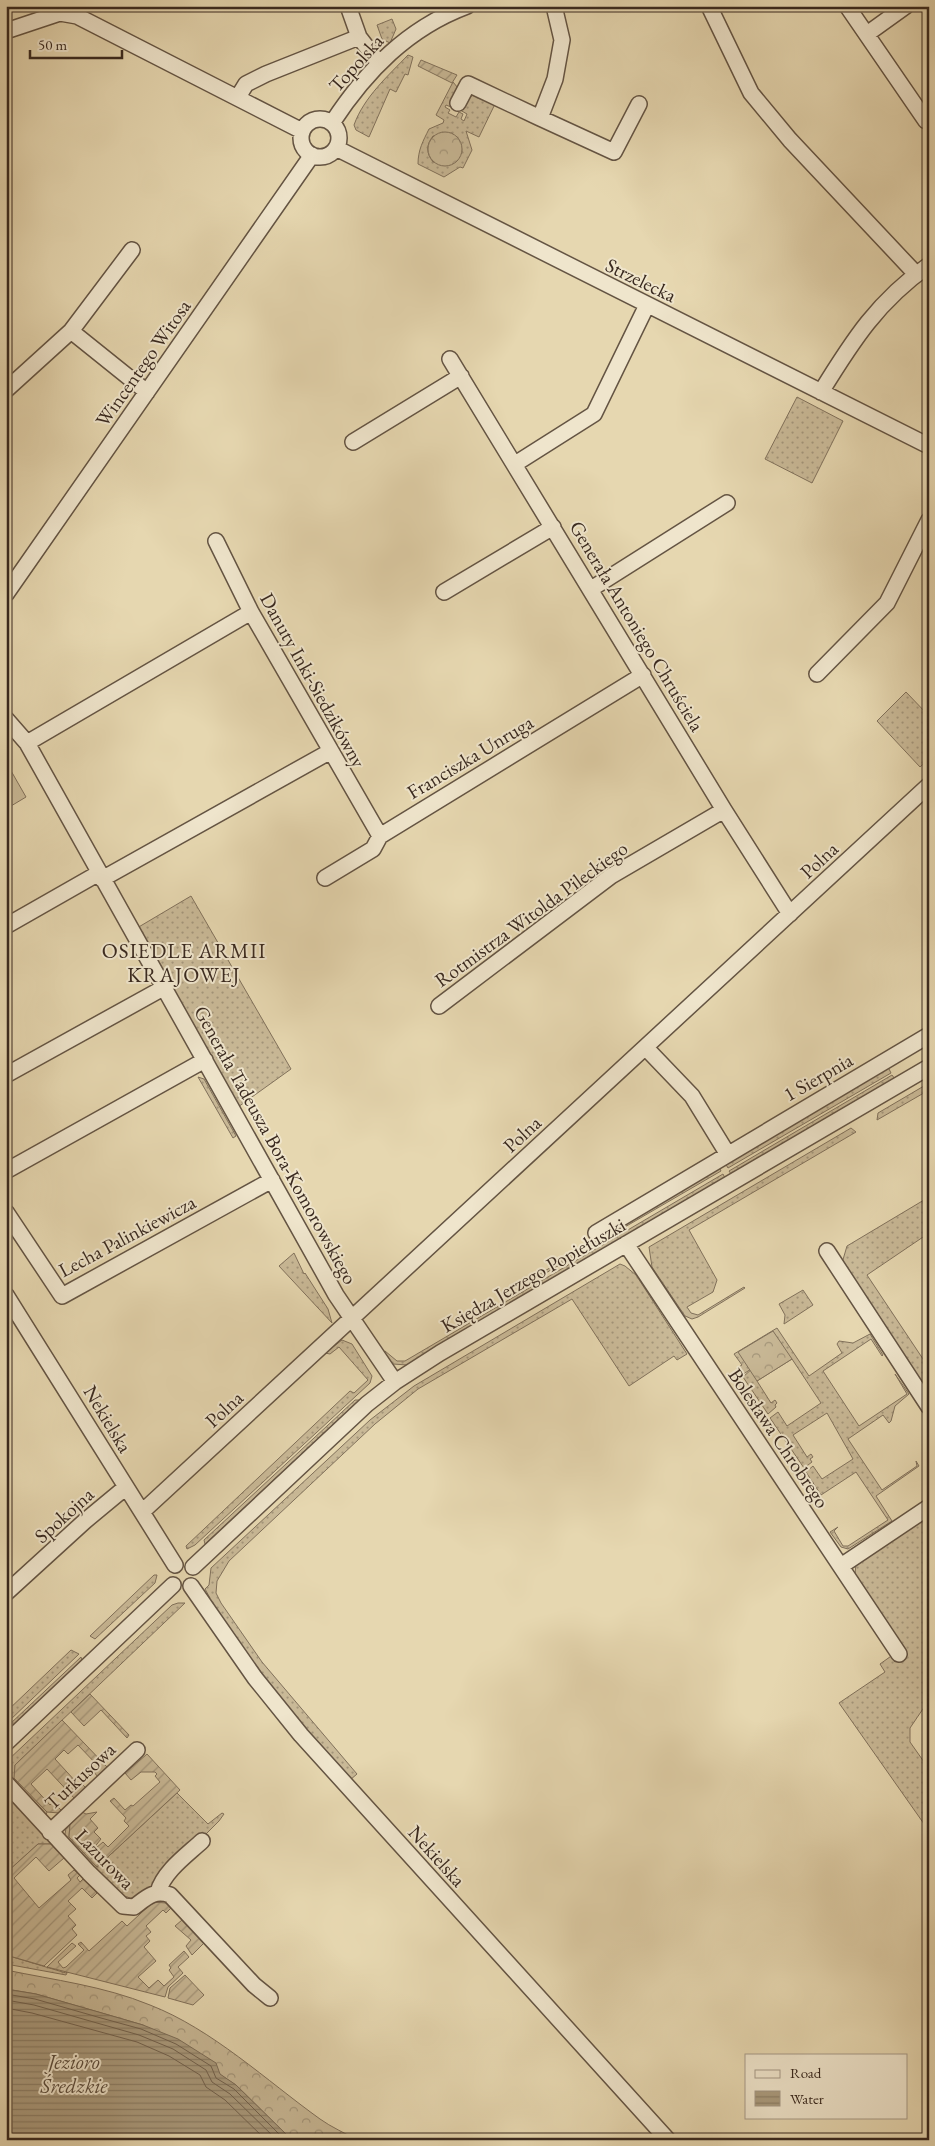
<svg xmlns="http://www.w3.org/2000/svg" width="935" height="2146" font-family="'EB Garamond',serif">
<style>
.grass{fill:url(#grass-dots);stroke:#81715b;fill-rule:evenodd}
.forest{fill:url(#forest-crowns);stroke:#81715b}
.garden{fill:url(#garden-furrows);stroke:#81715b}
.pitch{fill:#c9b997;stroke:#81715b}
.water{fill:url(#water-rules);stroke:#7d6e59}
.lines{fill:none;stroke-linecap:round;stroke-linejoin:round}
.shore{stroke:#72624f;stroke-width:1}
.minor-casing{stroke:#645443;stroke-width:18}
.minor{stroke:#efe5cc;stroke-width:15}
.labels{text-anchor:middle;stroke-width:4;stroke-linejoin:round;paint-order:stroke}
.street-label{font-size:20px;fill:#39291f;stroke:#efe5cc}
.neighbourhood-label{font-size:21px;letter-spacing:1px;fill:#39291f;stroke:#efe5cc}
.water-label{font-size:21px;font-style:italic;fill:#5b4c3c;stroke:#efe5cc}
</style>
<defs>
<pattern id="grass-dots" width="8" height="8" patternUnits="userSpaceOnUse" patternTransform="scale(1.25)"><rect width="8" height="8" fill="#c9b997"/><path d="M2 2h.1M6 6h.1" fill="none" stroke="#a4967b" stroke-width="1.8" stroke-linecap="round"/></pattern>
<pattern id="forest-crowns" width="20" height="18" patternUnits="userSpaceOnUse" patternTransform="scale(1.25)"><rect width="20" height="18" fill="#c9b997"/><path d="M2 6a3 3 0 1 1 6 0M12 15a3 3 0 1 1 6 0" fill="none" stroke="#a4967b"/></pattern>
<pattern id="garden-furrows" width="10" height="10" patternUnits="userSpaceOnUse" patternTransform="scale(1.25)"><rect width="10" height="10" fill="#c9b997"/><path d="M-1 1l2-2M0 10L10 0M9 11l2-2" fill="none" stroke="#a4967b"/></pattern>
<pattern id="water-rules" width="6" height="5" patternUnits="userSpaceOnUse" patternTransform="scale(1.25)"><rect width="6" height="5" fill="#ab9c7f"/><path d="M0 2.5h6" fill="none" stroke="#8c7f67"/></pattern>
</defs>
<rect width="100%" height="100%" fill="#e6d7b0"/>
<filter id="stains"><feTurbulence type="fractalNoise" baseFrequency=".004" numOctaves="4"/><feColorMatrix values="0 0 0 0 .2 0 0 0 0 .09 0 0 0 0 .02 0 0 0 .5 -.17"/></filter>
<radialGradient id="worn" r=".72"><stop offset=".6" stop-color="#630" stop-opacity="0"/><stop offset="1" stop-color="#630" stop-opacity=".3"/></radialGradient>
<path class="grass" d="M392 19 396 29 390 43 382 39 377 25Z
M408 55 413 57 408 75 405 74 396 92 390 89 369 137 356 130 354 125C364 97 388 76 408 55Z
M453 82 458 88 451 107 446 105 445 107 450 110 448 113 456 117 459 112 463 114 461 119 464 121 467 114 460 110 474 93 495 104 479 137 466 131 472 150 463 168 460 167 444 177 418 164C418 150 423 141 429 129L443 123 444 120 436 115ZM452 133 461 144 462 152 456 162H433C426 153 426 145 433 136Z
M797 397 843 421 812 483 765 459Z
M906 692 929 716V759L920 767 877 721Z
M191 896 291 1069 238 1107 137 928Z
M888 1067 891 1073 728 1168 725 1163Z
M892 1075 895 1079 731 1174 729 1171Z
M198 1077 204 1079 236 1136 233 1138Z
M929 1083V1090L877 1120 878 1113Z
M851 1128 856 1132 689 1230 717 1280 713 1292 687 1307 691 1313 698 1315 744 1287 745 1288 698 1317 692 1319 685 1316 652 1267 649 1247Z
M719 1167 721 1171 539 1277 538 1275Z
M723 1174 725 1178 407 1365 393 1364 382 1353 385 1351 397 1361H405Z
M929 1197V1233L867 1275 929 1368V1395L842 1263 847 1246Z
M294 1253 304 1274 305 1273 328 1309 332 1323 279 1266Z
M620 1264 625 1266 636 1275 687 1354 677 1360 674 1356 629 1386 572 1299 418 1389 375 1424 229 1561 217 1581 216 1593 221 1603 262 1662 357 1774 350 1780 278 1697 206 1601 210 1598 205 1589 209 1585 211 1568 370 1420 414 1386Z
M803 1290 813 1305 784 1324 785 1315 779 1304Z
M777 1328 809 1376 842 1353 837 1344 839 1341 853 1343 870 1334 883 1355 882 1356 871 1339 823 1371 859 1426 907 1394 895 1374 909 1394 895 1406 891 1421 889 1423 883 1415 848 1439 882 1490 917 1466 916 1461 919 1466 876 1496 892 1521 848 1549 841 1547 830 1532 838 1527 834 1531 843 1546H848L888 1520 856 1472 821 1495 806 1472 813 1466 822 1479 853 1459 827 1413 793 1435 807 1457 811 1454 813 1457 810 1459 812 1462 804 1468 770 1418 778 1412 787 1426 821 1403 792 1359 757 1381 771 1403 775 1400 777 1403 775 1405 776 1407 768 1414 743 1377 754 1367 742 1375 737 1368 742 1365 734 1354Z
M342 1340 352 1344 372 1376 370 1383 195 1545 187 1549 186 1546 350 1391 354 1393 368 1380 339 1347 330 1354 325 1353Z
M355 1400H359L205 1544 204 1540Z
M929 1515V1700L910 1728V1742L929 1769V1831L839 1703 885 1672 880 1664 901 1649 855 1575 856 1563Z
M154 1575H157L155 1583 95 1639 90 1636Z
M178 1603H185L15 1765V1778L47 1812 46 1815 6 1777V1762L172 1605Z
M71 1650 79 1654 8 1722 6 1720V1712Z
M81 1657 82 1661 13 1727 10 1724Z
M6 1792 51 1844H38L6 1873Z
M177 1793 208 1824 222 1813 224 1814 219 1821 151 1889 133 1899 121 1895 66 1840 65 1834 67 1823 70 1824 69 1837 97 1867Z
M6 1955 66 1973 68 1971 66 1975 6 1964Z"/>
<path class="forest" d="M428 149a17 17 0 1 1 34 0a17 17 0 1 1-34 0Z
M773 1331 792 1359 757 1381 738 1352Z
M6 1970C54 1980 104 1986 150 2005 212 2029 267 2081 320 2119 331 2127 345 2133 357 2140H292L236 2085 143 2025 36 1994 6 1989Z"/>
<path class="garden" d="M421 60 457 75 452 83 418 66Z
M90 1694 129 1735 127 1738 101 1710 84 1726 71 1712Z
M62 1720 108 1768 98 1777 93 1771 98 1766 78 1745 68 1754 64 1750 55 1759 78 1784 81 1783 86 1788 75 1799 47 1769 31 1784 50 1805 53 1802 62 1811 59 1813 47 1812 14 1778 15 1765Z
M147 1754 180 1790 97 1867 69 1837 70 1824 82 1812 86 1814 97 1812 90 1819 98 1828 94 1832 101 1839 93 1849 99 1856 101 1855 96 1848 103 1842 108 1847 129 1826 124 1821 126 1818 110 1801 114 1798 125 1810 131 1805 133 1806 160 1782 155 1776 157 1774 155 1772H141L131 1780 125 1773Z
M38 1844H51L64 1858 49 1871 36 1857 14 1878 39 1908 71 1880 68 1875 74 1870 80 1875 77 1878 80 1882 83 1879 97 1893 92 1898 82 1888 68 1901 76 1909 68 1916 76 1925 72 1929 77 1935 44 1966 6 1955V1873Z
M153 1902 166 1903 171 1908 166 1913 163 1910 146 1926 151 1932 146 1936 150 1941 144 1947 156 1961 138 1977 149 1988 158 1980 164 1986 174 1977 169 1970 171 1968 169 1965 184 1951 189 1957 178 1967 183 1973 168 1987 165 1997 47 1967 72 1943 76 1946 58 1962 63 1968 66 1967 84 1950 78 1944 81 1942 89 1951 122 1921 127 1926Z
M182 1920 204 1943 192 1955 186 1946 191 1940 175 1926Z
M185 1975 204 1995 193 2005 168 1998 170 1988Z"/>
<path class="pitch" d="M6 762 26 797 6 809Z"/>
<path class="water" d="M6 1989 36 1994 102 2013 143 2025 178 2039 216 2063 220 2074 236 2085 292 2140H6Z"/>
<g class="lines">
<path class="shore" d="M6 1994 35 1999 101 2018 141 2029 176 2044 211 2066 216 2078 234 2089 285 2140
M6 2000 34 2005 139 2035 173 2049 206 2070 212 2082 230 2094 277 2140
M6 2008 32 2013 137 2042 169 2056 200 2075 206 2087 225 2100 266 2140"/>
<defs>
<path id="minor" d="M348 6 359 37 379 63
M554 6 562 40 555 79 540 118 614 152 639 104
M709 6 751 93 790 140 916 274
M847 6 926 121 929 119
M6 31 60 13 77 16 302 131
M867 34 906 6
M238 97 246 84 266 74 359 37
M458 103 468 84 540 118
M301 138a19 19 0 1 1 38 0a19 19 0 1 1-38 0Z
M332 123C366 71 408 28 467 6
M336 148 929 446
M71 331 132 250
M450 359 724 810 790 914
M6 390 71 331 147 392
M821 392C853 340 878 301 929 265
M353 442 461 376
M515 464 594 414 647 305
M216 541 251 612 380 836
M591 589 727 503
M444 592 553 527
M6 594 312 155
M817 674 887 603 929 520
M6 719 27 743 336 1295 395 1382
M27 743 251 612
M325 878 373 849 380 836 643 675
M102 879 329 752
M6 926 99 873
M439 1006 611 876 724 810
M646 1048 692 1096 727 1153
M6 1075 165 987
M6 1171 205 1060
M6 1212 62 1296 272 1180
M596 1233 929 1035
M626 1244 899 1654
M827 1251 929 1407
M6 1295 175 1565
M142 1512 929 785
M841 1566 929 1507
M193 1567 367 1404 395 1382 440 1353 929 1067
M191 1586 255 1678 301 1735 668 2140
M6 1593 85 1521 126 1487
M6 1743 173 1585
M6 1783 89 1873 123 1906 134 1907C146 1898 154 1889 170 1895L254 1985 270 1998
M50 1832 137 1750
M158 1892C164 1871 187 1855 202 1841"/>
</defs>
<use href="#minor" class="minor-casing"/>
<use href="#minor" class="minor"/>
</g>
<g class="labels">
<g class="street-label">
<text transform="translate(356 63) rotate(-48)" y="7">Topolska</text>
<text transform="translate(641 280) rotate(26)" y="7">Strzelecka</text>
<text transform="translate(143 363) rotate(-55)" y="7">Wincentego Witosa</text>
<text transform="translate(637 626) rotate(59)" y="7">Generała Antoniego Chruściela</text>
<text transform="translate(313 680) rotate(61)" y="7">Danuty Inki-Siedzikówny</text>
<text transform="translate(470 757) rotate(-31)" y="7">Franciszka Unruga</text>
<text transform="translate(819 860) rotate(-43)" y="7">Polna</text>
<text transform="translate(531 914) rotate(-36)" y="7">Rotmistrza Witolda Pileckiego</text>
<text transform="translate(818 1077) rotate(-30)" y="7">1 Sierpnia</text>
<text transform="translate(522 1134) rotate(-43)" y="7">Polna</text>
<text transform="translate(276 1145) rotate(61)" y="7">Generała Tadeusza Bora-Komorowskiego</text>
<text transform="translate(127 1236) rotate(-28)" y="7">Lecha Palinkiewicza</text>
<text transform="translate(533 1275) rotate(-30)" y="7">Księdza Jerzego Popiełuszki</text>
<text transform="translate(224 1409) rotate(-43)" y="7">Polna</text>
<text transform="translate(108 1419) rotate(59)" y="7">Nekielska</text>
<text transform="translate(779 1438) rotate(56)" y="7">Bolesława Chrobrego</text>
<text transform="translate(64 1515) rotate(-42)" y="7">Spokojna</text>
<text transform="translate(80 1776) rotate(-43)" y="7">Turkusowa</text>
<text transform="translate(437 1856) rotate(48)" y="7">Nekielska</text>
<text transform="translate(105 1859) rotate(46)" y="7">Lazurowa</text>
</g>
<g class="neighbourhood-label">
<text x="184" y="958">OSIEDLE ARMII<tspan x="184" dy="24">KRAJOWEJ</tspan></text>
</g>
<g class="water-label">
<text x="74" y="2069">Jezioro<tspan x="74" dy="24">Średzkie</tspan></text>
</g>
</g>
<rect width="935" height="2146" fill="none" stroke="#e6d7b0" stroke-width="25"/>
<rect x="8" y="8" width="920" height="2131" fill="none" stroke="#39291f" stroke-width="2.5"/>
<rect x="12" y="12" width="910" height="2121" fill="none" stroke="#39291f"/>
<rect x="745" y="2054" width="162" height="65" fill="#efe5cc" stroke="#a69a87"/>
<rect x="755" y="2070" width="25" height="8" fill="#efe5cc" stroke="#a69a87"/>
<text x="790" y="2078" font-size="15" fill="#39291f">Road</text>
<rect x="755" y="2091" width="25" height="15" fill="url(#water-rules)" stroke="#a69a87"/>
<text x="790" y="2104" font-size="15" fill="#39291f">Water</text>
<path d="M30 50v8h92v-8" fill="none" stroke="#39291f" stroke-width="2.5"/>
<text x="38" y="50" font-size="15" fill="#39291f" stroke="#efe5cc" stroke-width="4" paint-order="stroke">50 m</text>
<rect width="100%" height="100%" filter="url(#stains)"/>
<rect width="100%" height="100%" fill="url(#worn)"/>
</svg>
